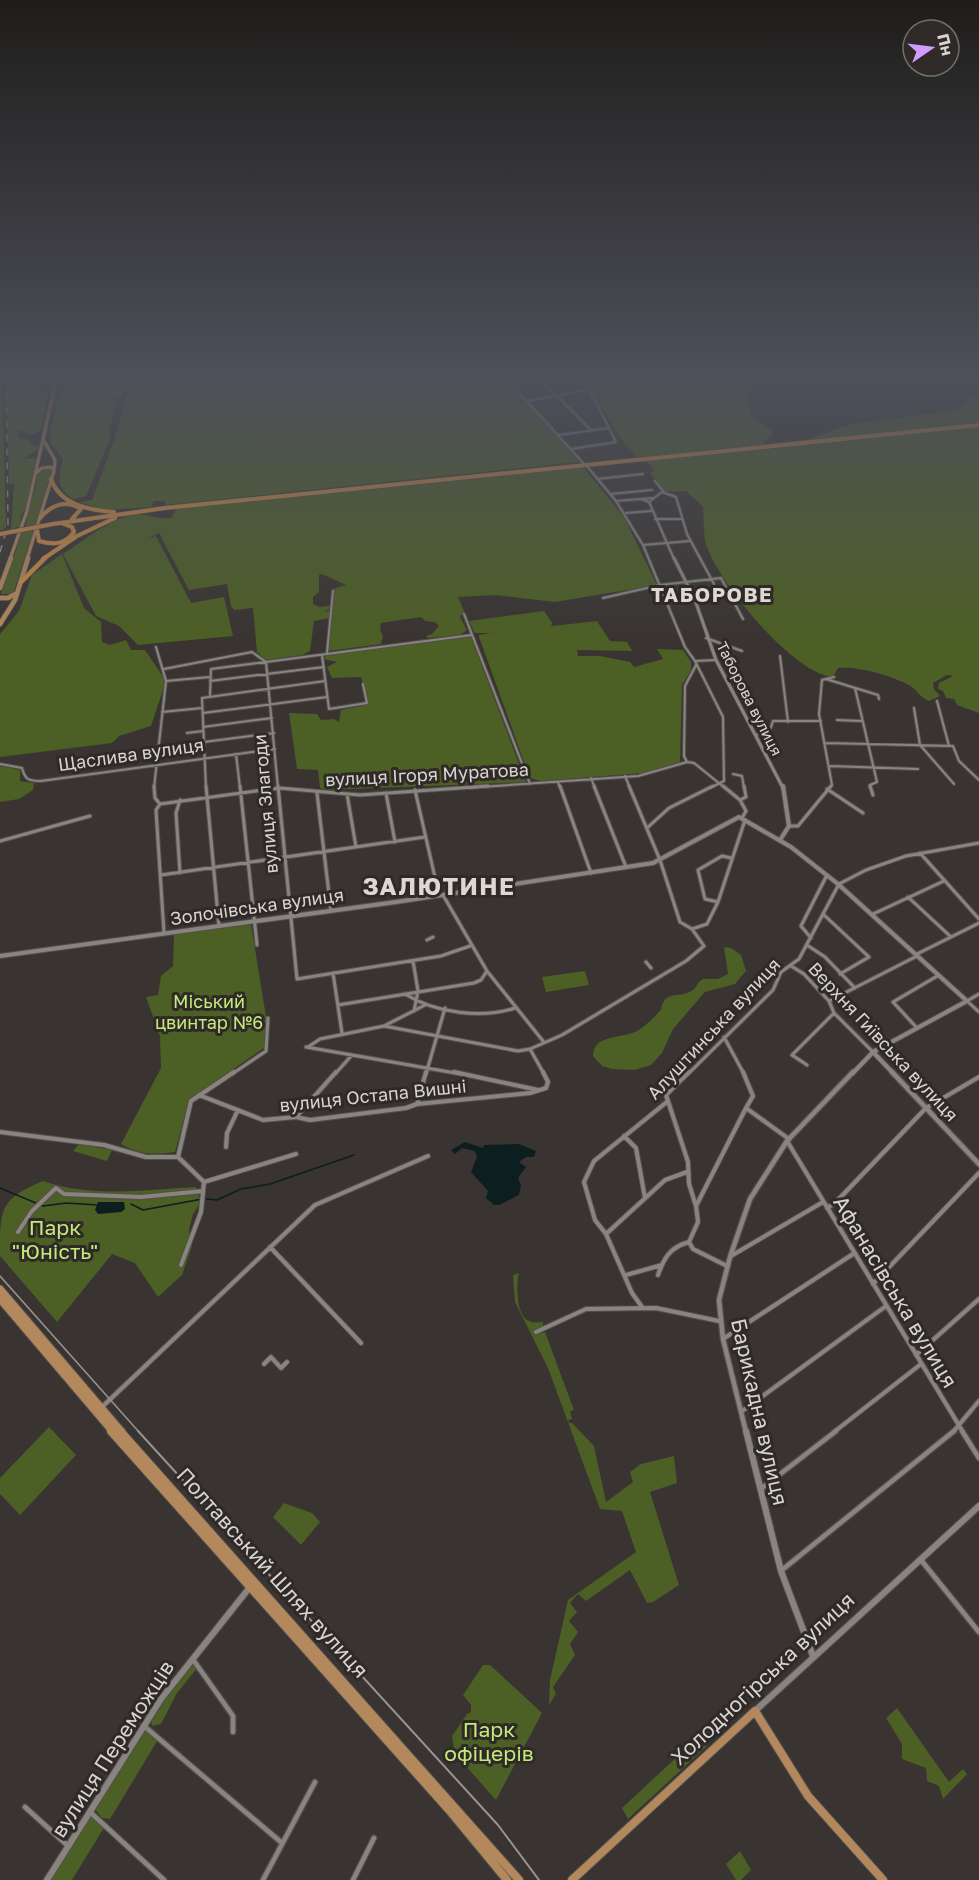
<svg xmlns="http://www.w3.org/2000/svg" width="979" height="1880" font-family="'Golos Text',sans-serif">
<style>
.green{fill:#4c5f24}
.water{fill:#0c1e1f}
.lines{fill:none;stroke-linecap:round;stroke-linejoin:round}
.stream{stroke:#0c1e1f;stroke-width:1.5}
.street-far3-casing{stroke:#53504d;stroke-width:4}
.street-far2-casing{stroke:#53504d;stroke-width:5}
.street-far1-casing{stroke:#53504d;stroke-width:6}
.street-casing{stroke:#53504d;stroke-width:7}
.secondary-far4-casing{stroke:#53504d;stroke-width:4}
.secondary-far3-casing{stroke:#53504d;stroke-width:4.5}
.secondary-far2-casing{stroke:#53504d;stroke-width:6}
.secondary-far1-casing{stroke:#53504d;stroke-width:7}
.secondary-casing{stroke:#53504d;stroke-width:8}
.primary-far3-casing{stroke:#53504d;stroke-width:4.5}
.primary-far2-casing{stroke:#53504d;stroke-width:6}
.primary-far1-casing{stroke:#53504d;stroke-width:9}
.primary-casing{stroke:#53504d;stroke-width:10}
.highway-far1-casing{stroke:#53504d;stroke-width:5}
.highway-casing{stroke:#53504d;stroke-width:6}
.street-far3{stroke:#8a8481;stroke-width:2}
.street-far2{stroke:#8a8481;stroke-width:3}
.street-far1{stroke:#8a8481;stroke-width:4}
.street{stroke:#8a8481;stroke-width:4.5}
.secondary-far4{stroke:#8a8481;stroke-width:2}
.secondary-far3{stroke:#8a8481;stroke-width:3}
.secondary-far2{stroke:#8a8481;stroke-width:4}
.secondary-far1{stroke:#8a8481;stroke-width:4.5}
.secondary{stroke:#8a8481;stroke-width:6}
.primary-far3{stroke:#b3885c;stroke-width:3}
.primary-far2{stroke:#b3885c;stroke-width:4.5}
.primary-far1{stroke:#b3885c;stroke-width:7}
.primary{stroke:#b3885c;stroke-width:8}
.highway-far1{stroke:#ce8b43;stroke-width:4}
.highway{stroke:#ce8b43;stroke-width:4.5}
.tram-far1{stroke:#989491;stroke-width:1.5}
.tram{stroke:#989491;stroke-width:2}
.rail{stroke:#989491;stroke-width:1.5;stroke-dasharray:7 7;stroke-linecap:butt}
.highway-bridge-casing{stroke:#53504d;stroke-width:5;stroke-linecap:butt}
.highway-bridge{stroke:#ce8b43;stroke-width:4}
.labels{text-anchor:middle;stroke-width:6;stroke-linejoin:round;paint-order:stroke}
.far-street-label{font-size:15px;fill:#d7d4d1;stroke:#2f2a27}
.street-label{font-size:18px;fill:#d7d4d1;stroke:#2f2a27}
.park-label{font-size:18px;fill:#c3ea7a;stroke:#2f2a27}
.far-district-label{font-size:20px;font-weight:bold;letter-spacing:1.5px;fill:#ded7d3;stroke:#2f2a27}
.near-park-label{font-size:21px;fill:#c3ea7a;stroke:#2f2a27}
.near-street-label{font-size:21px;fill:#d7d4d1;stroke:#2f2a27}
.district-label{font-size:24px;font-weight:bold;letter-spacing:1.5px;fill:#ded7d3;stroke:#2f2a27}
</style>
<rect width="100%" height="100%" fill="#393431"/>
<path class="green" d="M0 376H2L6 528 0 531Z
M6 376H36L34 389 48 390 42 428C32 440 25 431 18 430V438L29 439 31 444 40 448 23 459 37 458 25 511 21 515 20 526 11 530 14 484H9Z
M87 376H179L176 385 246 380 247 376H503L579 462 166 505 164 501H153L152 507 105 510 79 502 92 500 115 438 128 389 140 387 142 392 144 391 142 385 130 386 131 381 120 398 105 400 117 405 110 426V439L86 496 73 499C55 488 59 478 63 458L51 444 50 433 61 386 86 379Z
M180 376H244L239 379 178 384Z
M644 376 668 377 671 383 727 377 753 381 755 384 748 390C749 425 753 412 773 433L762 445 810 439 851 424 953 411 979 392V713L957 705 954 699 946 698 943 691 938 689 939 683 953 676 947 675 933 683 934 689 940 696 929 701C919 697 916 688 907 684 888 675 859 666 838 668L833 677C793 674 717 581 706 544 703 532 704 518 703 507L686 491 665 492 650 473 654 471 648 463 642 462 619 437 592 389Z
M49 467 52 469 36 525 25 527 39 472Z
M583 467 624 517 657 585 555 602 496 595 458 597 464 611 460 617 467 630 460 635 428 638 426 636 432 634 439 626 435 622 425 621 421 617 381 623 380 630 383 636 381 644 328 651 333 589 346 585 322 574 319 575V592L313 597V604L320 607 329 606 330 609 324 612 330 611V618L314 621 310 651 302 655 266 660 257 652 253 608 234 610 231 606 227 584 189 590 159 533 148 538 156 536 191 603 224 597 233 636 138 645 119 626 96 616 63 554C82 542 116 514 138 514 150 515 156 519 171 518L176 509Z
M34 530 13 594H1L22 532Z
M62 554 84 608 101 622 102 642 110 645 126 640 131 650H145L166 681 151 726 119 736 112 743 0 757V634L19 611 32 575Z
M544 611 553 624 549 627 491 633 597 621 610 641 627 642 632 651 577 650 578 656H600L630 662 634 667 663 659 657 649 683 650 691 662V670L682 685 680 762 642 773 541 781 530 778 479 637V635L491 633H475L469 621Z
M471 637 526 782 325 790 320 788 318 770 297 769 289 713 317 714 321 720 334 719 339 722 341 710 369 704 361 677 332 678 327 667 337 662 324 659 326 654Z
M0 766 20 770V781L34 783 33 790 19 799 0 802Z
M251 924 267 1023 265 1047 189 1100 175 1152C155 1155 139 1155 121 1144L161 1068 160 1036 146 997 158 995 161 976 173 966 174 934Z
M724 947 731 948 741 955 746 971 735 984 705 992 673 1029 662 1053 651 1065 635 1070 612 1069 602 1066 593 1056C593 1035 621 1038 635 1032 644 1028 654 1017 661 1010 664 989 680 999 693 990 698 986 697 982 703 979H718L728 974Z
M585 971 589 985 546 992 542 977Z
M79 1144 112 1150 107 1161 73 1151Z
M43 1181C92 1198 145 1190 196 1187L201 1202 193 1214 189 1230 192 1246 182 1275 158 1297 135 1263 112 1254 57 1322 0 1256C0 1208 0 1199 43 1181Z
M519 1273C516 1284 516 1316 529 1321 532 1323 539 1322 543 1322L542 1333 545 1332 574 1410 570 1411 572 1419 568 1420 569 1423H572L594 1446 606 1502 633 1482 630 1472 641 1464 674 1456 677 1483 650 1492 679 1585 653 1602 647 1603 630 1570 586 1601 578 1594 570 1603 577 1612 569 1621 578 1632 570 1644 575 1655 553 1687 556 1694 549 1705 550 1680 568 1600 636 1552 622 1511 600 1509 548 1368 515 1302 513 1275Z
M49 1427 76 1455 20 1515 0 1494V1478Z
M284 1503 312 1513 320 1522 301 1545 273 1517Z
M193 1659 198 1667 177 1693 161 1724 152 1726 150 1717Z
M483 1665H490L542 1713 496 1800 455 1754 452 1736 467 1714 471 1712V1705L463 1695Z
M897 1708 949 1782 963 1769 967 1774 943 1799 939 1786 927 1781 926 1768 902 1759V1744L886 1718Z
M148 1729 159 1738 110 1819 102 1818 93 1807 140 1732Z
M706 1730 711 1734 708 1745 628 1819 622 1808Z
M90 1812 105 1826 72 1880H47Z
M740 1851 751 1870 741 1880H736L726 1864Z"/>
<path class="water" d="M465 1142 483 1148 484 1145 519 1144 536 1151 534 1157H526L519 1162 526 1167 518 1178 521 1185 519 1195 499 1205H494L486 1198 488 1191 471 1172 477 1157 475 1151 462 1148 455 1154 451 1150Z
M98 1202H124L125 1209 121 1212 98 1214 95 1210Z"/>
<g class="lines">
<path class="stream" d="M0 1188 43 1206 66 1203 98 1205
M206 1199 217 1200 241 1189 270 1184 354 1155
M131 1204 143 1210 202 1199"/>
<defs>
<path id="street-far3" d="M504 376 585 465
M537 376 591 430
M527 401 590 389
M559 435 609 428
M571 449 616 442 583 376
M597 479 643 474
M655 481 664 492
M610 494 652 490
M641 499 654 498
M616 501 643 545 685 647 695 661 723 717 724 781 710 788
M649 502 662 492 676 497 687 534 714 584
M626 513 651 511
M655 519H681
M643 545 690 541
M603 598 660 585 721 578 743 619
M464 614 530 784
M706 638 742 651
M327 653 333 591
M322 655 329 709 367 703 363 684
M780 656 788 722
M695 661 716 660
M164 669 252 652 266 662 278 788
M826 679 878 695 879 699
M166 681 210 677
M210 681 324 667
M855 688 877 782 870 785 871 788
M210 695 211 669 472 635
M937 701 949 746
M914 708 920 745 954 784
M162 712 202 708
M203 713 327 697
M837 720 861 721
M203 727 272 718
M187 733 203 731
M756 735 770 730 773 721H821
M204 742 274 733
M825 743 953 746 959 761 979 780
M236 754 240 788
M687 762 684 756 685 686 696 665
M687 762 694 763 725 788
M0 764 22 768C25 780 29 781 41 781L275 749
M829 766 918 769
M733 774 742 776 744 788
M625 776 630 788
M591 778 595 788
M558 782 560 788
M154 788 166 681 156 647
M206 788 202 698 325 681
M466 788 638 776 687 762
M830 788 832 785 819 714 822 680 834 677"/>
<path id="street-far2" d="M154 786 155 798 160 804
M206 786 219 926
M240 786 257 945
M278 786 297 979 441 956 470 946
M560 786 591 873
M594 786 626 867
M723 786 740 800 746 811 742 818
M870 786 873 795
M827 789 863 813
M415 790 439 895
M317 793 331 911
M386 793 395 842
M347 794 356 847
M180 800 176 813 180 873
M740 800 746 797 744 786
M160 804 279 788 360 795 488 786
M160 804 156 810 164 933
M789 826H798L831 786
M647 828 669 808 713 786
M0 841 90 816
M920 853 979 919
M161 875 425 837
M443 895 487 971 543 1041
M908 897 950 936
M718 902 705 899 698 870 722 856 731 858
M823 914 869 957 840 974
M873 914 944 881
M692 929 707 924 718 902 745 820
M811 938 801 926 827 875
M427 940 433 937
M807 945 825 957 855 988
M917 954 979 923
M413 961 418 991 414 1011
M646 962 651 968
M791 966 804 974 829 1001 834 1013 873 1052
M333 973 342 1033
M405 994C435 1013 482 1019 515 1008
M979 994 967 1001 979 1012
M829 1001 917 956
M338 1005 474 983 481 980 487 971
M384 1026 518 1051 530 1049
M917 1028 893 1002 939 975
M724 1037 744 1074
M306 1047 461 1074
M308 1047 320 1039 384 1026 425 1005
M807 1065 792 1055 834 1013
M232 1074 266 1051 268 1018
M335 1074 352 1055
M426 1074 445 1008
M544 1074 530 1049 562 1035 686 961 704 946 692 929 680 922 660 860 629 786
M688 1074 773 990 781 972 799 959 839 884 866 870 906 856 979 843"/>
<path id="street-far1" d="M454 1072 538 1090
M743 1072 753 1096 746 1108 789 1139
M199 1095 263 1120 296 1117 310 1120 406 1108 417 1104 530 1093 546 1088 548 1082 543 1072
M668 1101 688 1162 689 1184 696 1206
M417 1104 426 1072
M296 1117 336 1072
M0 1132 104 1145 146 1157H178L204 1182 201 1212 181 1265
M624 1136 636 1148 645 1198
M787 1141 963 1432
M226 1147 227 1133 238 1110
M178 1157 191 1101 234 1072
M204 1182 296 1154
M827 1208 835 1203 926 1108 979 1077
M18 1232 32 1211 56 1188 64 1194 141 1197 203 1191
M606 1234 665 1180 687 1172
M689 1242 693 1249 727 1266
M270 1247 361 1343
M731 1256 823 1202
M626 1275 662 1265
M658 1275C664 1258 670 1247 689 1242L698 1222 696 1206 746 1108
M873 1284 979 1173
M642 1307 632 1293 606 1234 595 1220 584 1182 594 1161 668 1101 666 1095 689 1072
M536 1332 586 1309 656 1308 719 1321
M723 1339 853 1254
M916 1355 979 1299
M264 1364 271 1357 281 1368 287 1362
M102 1407 315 1205 428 1156
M742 1411 886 1306
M834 1432 921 1364
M953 1432 979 1401"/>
<path id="street" d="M962 1431 979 1458
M762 1488 836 1431
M921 1560 979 1632
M782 1570 954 1431
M194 1661 233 1716V1732
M144 1726 282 1843
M25 1807 67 1845
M90 1812 164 1880
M263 1880 315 1782
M353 1880 374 1838"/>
<path id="secondary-far4" d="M586 465 616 501 641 499 649 502 674 559"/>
<path id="secondary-far3" d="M674 558 695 600 716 660 783 788"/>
<path id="secondary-far2" d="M780 840 789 826 783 786
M0 956 396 902 653 863 739 817 791 847 838 884 967 1001 873 1052 852 1074
M873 1052 894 1074"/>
<path id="secondary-far1" d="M892 1072 979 1164
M746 1432 723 1339 719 1300 730 1257 750 1199 787 1141 853 1072"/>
<path id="secondary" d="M746 1431 781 1571 813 1656
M756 1710 979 1506
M47 1880 161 1699 250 1587"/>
<path id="primary-far3" d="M36 473 42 468 51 467 54 471
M10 559 27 511 57 376
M27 559 54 471 55 460 44 441"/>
<path id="primary-far2" d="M0 588 11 558
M0 598H8L17 593
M0 624 15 600 28 558"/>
<path id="primary-far1" d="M0 1289 122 1432
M0 1299 113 1432"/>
<path id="primary" d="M111 1431 450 1811 507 1880
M120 1431 519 1880
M572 1880 755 1711 808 1796 883 1880"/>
<path id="highway-far1" d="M51 479C60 505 89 510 114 512
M40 518C51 505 66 499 81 509L72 519
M53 524 165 508 979 425
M37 530 39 541C53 545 65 545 74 532L72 527 64 524
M43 559 77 536 115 518"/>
<path id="highway" d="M21 582 45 558"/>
</defs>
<use href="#street-far3" class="street-far3-casing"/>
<use href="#street-far2" class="street-far2-casing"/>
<use href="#street-far1" class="street-far1-casing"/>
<use href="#street" class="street-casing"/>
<use href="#secondary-far4" class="secondary-far4-casing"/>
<use href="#secondary-far3" class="secondary-far3-casing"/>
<use href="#secondary-far2" class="secondary-far2-casing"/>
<use href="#secondary-far1" class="secondary-far1-casing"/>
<use href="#secondary" class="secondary-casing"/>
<use href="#primary-far3" class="primary-far3-casing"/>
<use href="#primary-far2" class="primary-far2-casing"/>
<use href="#primary-far1" class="primary-far1-casing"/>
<use href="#primary" class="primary-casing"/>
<use href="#highway-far1" class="highway-far1-casing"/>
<use href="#highway" class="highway-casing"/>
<use href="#street-far3" class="street-far3"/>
<use href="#street-far2" class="street-far2"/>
<use href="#street-far1" class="street-far1"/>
<use href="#street" class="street"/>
<use href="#secondary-far4" class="secondary-far4"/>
<use href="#secondary-far3" class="secondary-far3"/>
<use href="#secondary-far2" class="secondary-far2"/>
<use href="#secondary-far1" class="secondary-far1"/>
<use href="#secondary" class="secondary"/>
<use href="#primary-far3" class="primary-far3"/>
<use href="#primary-far2" class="primary-far2"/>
<use href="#primary-far1" class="primary-far1"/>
<use href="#primary" class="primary"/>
<use href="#highway-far1" class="highway-far1"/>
<use href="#highway" class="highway"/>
<path class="tram-far1" d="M0 1276 139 1432"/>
<path class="tram" d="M138 1431 498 1825 539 1880"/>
<path class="rail" d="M0 552 8 525 6 376"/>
<defs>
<path id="highway-bridge" d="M0 534 53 524"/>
</defs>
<use href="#highway-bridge" class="highway-bridge-casing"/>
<use href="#highway-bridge" class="highway-bridge"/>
</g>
<linearGradient id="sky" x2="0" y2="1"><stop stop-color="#1f1d1b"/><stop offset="0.59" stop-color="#4e505a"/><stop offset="1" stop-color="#4e505a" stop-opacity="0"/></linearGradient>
<rect width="979" height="639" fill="url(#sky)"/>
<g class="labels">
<g class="far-street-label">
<text transform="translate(749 699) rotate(63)" y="5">Таборова вулиця</text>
</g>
<g class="street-label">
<text transform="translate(131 755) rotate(-8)" y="6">Щаслива вулиця</text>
<text transform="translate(427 775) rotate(-3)" y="6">вулиця Ігоря Муратова</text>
<text transform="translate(266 804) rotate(-95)" y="6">вулиця Злагоди</text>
<text transform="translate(257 907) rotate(-8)" y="6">Золочівська вулиця</text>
<text transform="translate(714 1029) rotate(-47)" y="6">Алуштинська вулиця</text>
<text transform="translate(883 1042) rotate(47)" y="6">Верхня Гиївська вулиця</text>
<text transform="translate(373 1096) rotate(-6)" y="6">вулиця Остапа Вишні</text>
</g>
<g class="park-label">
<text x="209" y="1008">Міський<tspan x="209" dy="21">цвинтар №6</tspan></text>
</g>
<g class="far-district-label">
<text x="712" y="602">ТАБОРОВЕ</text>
</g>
<g class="near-park-label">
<text x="55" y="1235">Парк<tspan x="55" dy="24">"Юність"</tspan></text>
<text x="489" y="1737">Парк<tspan x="489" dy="24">офіцерів</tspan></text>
</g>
<g class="near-street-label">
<text transform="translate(895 1292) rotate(59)" y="7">Афанасівська вулиця</text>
<text transform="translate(759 1412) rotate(77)" y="7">Барикадна вулиця</text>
<text transform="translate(272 1573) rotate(48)" y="7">Полтавський Шлях вулиця</text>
<text transform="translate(763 1679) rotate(-43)" y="7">Холодногірська вулиця</text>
<text transform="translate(113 1749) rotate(-57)" y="7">вулиця Переможців</text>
</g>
<g class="district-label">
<text x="439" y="895">ЗАЛЮТИНЕ</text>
</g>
</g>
<g transform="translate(931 48) rotate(76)"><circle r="28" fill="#2f2a27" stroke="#726e6b" stroke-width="1.5"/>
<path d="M0-4.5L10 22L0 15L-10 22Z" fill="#d09dfe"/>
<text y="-9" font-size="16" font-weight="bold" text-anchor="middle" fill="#d7d4d1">Пн</text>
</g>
</svg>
